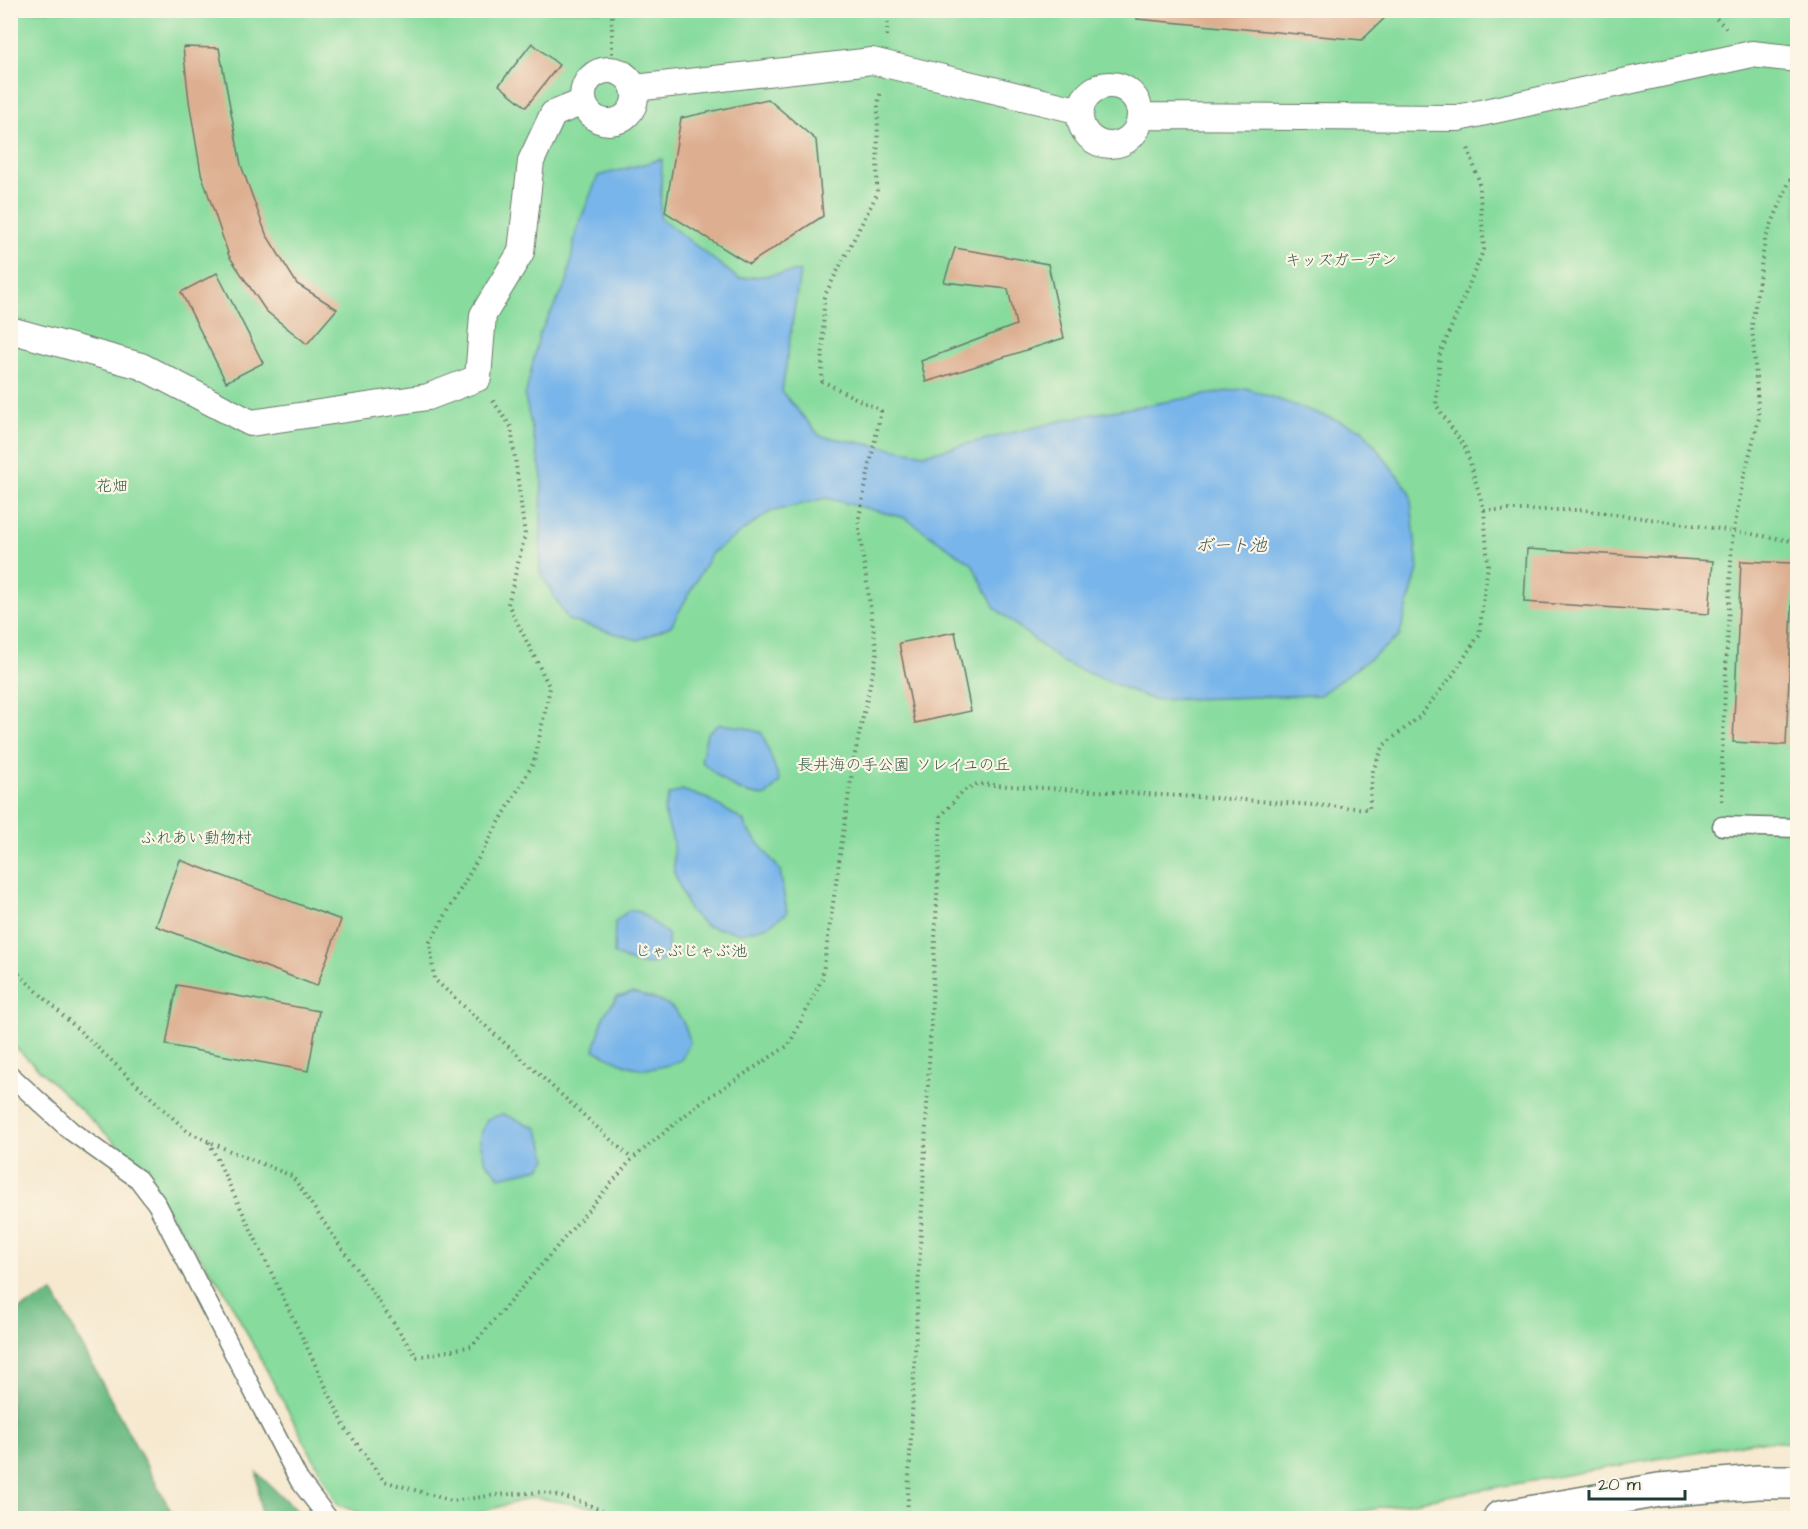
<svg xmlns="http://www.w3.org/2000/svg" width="1808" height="1529" font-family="'Architects Daughter','Klee One',sans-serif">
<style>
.green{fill:#86db9d;stroke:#528c68;stroke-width:1.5}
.forest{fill:#6cbb84;stroke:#467c5c;stroke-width:1.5}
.water{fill:#78b5ea;stroke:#4c798f;stroke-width:1.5}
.building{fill:#ddae90}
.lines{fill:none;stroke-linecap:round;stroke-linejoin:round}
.service-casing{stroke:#6a796b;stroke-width:21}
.pedestrian-casing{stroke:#6a796b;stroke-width:28}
.tertiary-casing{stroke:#6a796b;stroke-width:36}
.path{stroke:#6a796b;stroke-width:4;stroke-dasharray:1.5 4.5;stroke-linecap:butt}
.service{stroke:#fff;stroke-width:18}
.pedestrian{stroke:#fff;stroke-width:26}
.tertiary{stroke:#fff;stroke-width:33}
.labels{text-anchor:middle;stroke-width:4.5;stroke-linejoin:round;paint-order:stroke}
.park-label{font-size:16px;fill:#345d49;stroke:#fcf5e5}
.water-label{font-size:18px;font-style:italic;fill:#355b62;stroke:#fcf5e5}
</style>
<rect width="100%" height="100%" fill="#fcf5e5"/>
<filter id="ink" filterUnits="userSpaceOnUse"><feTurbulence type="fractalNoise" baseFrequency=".0167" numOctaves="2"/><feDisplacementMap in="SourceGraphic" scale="12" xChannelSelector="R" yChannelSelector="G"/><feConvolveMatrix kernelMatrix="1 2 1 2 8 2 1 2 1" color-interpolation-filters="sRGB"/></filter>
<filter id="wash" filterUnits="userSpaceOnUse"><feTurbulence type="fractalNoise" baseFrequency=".008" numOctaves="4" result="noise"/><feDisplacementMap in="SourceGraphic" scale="24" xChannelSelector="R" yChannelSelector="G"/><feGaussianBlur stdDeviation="1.35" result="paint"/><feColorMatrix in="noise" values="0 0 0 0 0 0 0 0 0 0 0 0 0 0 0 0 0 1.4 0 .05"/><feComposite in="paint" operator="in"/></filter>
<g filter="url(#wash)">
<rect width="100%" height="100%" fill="#f6e9d0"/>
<path class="green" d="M10 11H1797V1443L1758 1441 1323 1518H625L608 1510 533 1497 461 1518H374L338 1505 224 1290 126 1153 11 1043Z"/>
<path class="forest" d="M53 1292 172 1513 176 1518H11V1314Z
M257 1473 304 1518H261Z"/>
<path class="water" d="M662 159 660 218 739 279 800 271 782 392 820 436 925 454 1077 417 1246 388 1362 429 1410 492 1418 569 1399 637 1320 695 1153 700 1062 662 995 608 972 564 905 518 826 498 770 512 712 553 671 626 638 640 568 620 540 572 542 476 525 397 539 335 567 282 576 231 598 176Z
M720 724 743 727 762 733 780 781 766 796C736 794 723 781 701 761L707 733Z
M682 790 708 799 744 821 746 828 780 870 787 913 768 926 742 933 706 926 689 910 674 872 673 841 664 811 669 795Z
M629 910 640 912 668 934V949L664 960C645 969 632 963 614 954L615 922Z
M633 993C667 1002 681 1005 690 1042L681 1060C642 1077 630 1067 594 1050L604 1015 617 997Z
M503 1114 537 1128 544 1146 547 1159 540 1168 500 1177 485 1161 479 1139 487 1119Z"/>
<g id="blocks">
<path class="building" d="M1049 10H1104L1103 15 1049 14Z
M1138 10H1393L1362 40 1137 19Z
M532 43 559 65 526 107 499 85Z
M183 47 219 48 241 165 266 234 297 284 337 309 307 344 266 311 229 256 201 173 189 101Z
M768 99 816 140 823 216 749 264 665 212 681 118Z
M955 248 1048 264 1064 338 926 382 921 361 1016 325 1008 289 944 282Z
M217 273 263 363 226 382 181 292Z
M1527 549 1713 561 1709 614 1524 602Z
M1741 561 1794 563 1786 745 1733 742Z
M955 632 971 711 915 723 899 643Z
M180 860 341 920 317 986 156 926Z
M177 985 319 1011 308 1071 166 1045Z"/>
</g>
</g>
<g filter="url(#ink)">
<use href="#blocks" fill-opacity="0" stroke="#6a796b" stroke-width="1.5"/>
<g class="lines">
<defs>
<path id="service" d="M1722 826 1798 828
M10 1075 71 1131 138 1179 157 1204 299 1480 328 1518"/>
<path id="pedestrian" d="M583 96a26 26 0 1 1 52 0a26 26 0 1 1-52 0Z
M1080 115a30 30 0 1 1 60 0a30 30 0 1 1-60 0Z
M635 88 872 61 1081 111
M1140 116 1458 118 1752 54 1798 59
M10 330 141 366 251 423 428 397 478 378 483 315 521 252 531 161 553 114 583 102"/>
<path id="tertiary" d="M1500 1518 1659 1490 1758 1482H1798"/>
</defs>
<use href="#service" class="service-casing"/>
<use href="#pedestrian" class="pedestrian-casing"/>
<use href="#tertiary" class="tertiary-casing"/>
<path class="path" d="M612 10V69
M1708 10 1728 30
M887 36 888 10
M493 401 511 427 525 535 508 604 550 688 534 762 430 942 434 979 632 1159
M1484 510H1585L1734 531 1798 542
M1722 801V757L1732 540 1743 480 1759 418 1752 326 1765 240 1798 161
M10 966 188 1132 230 1151 292 1176 417 1357 472 1346 632 1159 700 1103 789 1045 822 979 854 758 877 653 858 522 881 411 822 381 824 297 877 194 878 103 881 91
M209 1142 346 1429 384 1481 452 1501 496 1495 543 1492 579 1501 620 1518
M907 1518 941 816 963 791 977 784 1230 799 1369 809 1373 770 1384 745 1419 717 1452 676 1479 635 1488 565 1484 510 1466 449 1436 405 1440 354 1484 249 1479 181 1467 145"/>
<use href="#service" class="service"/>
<use href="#pedestrian" class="pedestrian"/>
<use href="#tertiary" class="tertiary"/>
</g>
</g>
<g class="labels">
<g class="park-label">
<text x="1341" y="265">キッズガーデン</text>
<text x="112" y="491">花畑</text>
<text x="904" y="770">長井海の手公園 ソレイユの丘</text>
<text x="196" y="843">ふれあい動物村</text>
<text x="691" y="956">じゃぶじゃぶ池</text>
</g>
<g class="water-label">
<text x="1231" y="551">ボート池</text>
</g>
</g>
<rect width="1808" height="1529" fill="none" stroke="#fcf5e5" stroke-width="36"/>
<path d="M1589 1490v9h96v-9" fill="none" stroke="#1f3d34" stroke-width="3"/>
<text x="1598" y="1490" font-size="18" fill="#1f3d34" stroke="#fcf5e5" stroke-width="4.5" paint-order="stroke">20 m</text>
</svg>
